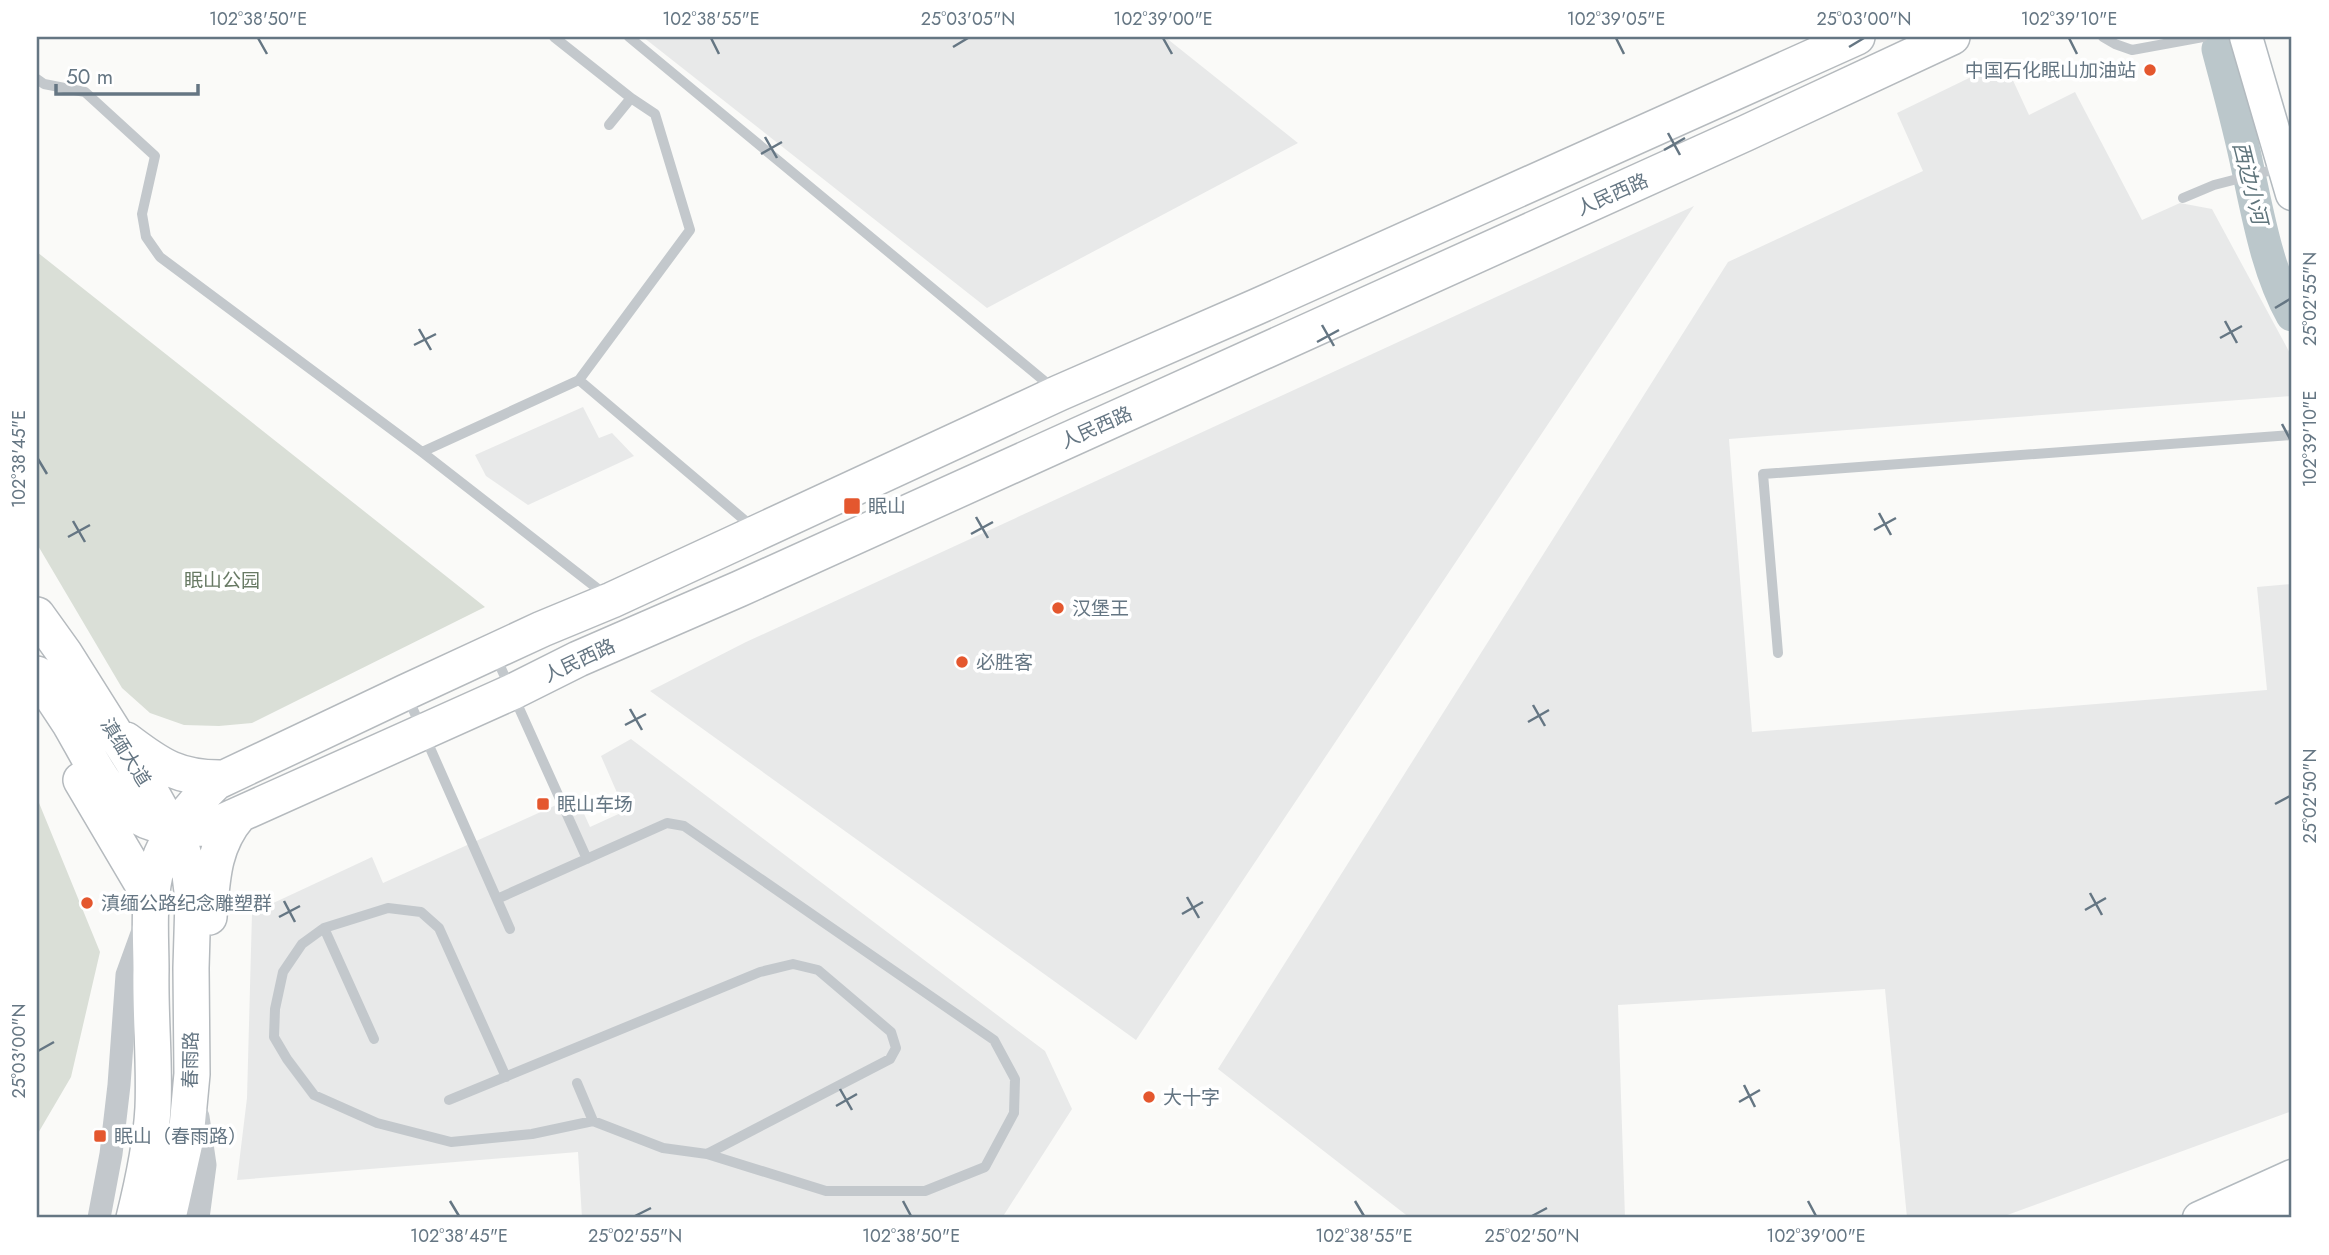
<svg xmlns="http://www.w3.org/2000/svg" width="2329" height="1255" font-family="Jost,'Noto Sans SC',sans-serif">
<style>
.built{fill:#e8e9e9}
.green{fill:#dadfd7}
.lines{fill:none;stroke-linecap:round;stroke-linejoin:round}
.river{stroke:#bbc7cb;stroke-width:33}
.secondary-casing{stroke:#b3babf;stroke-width:35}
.primary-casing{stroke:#b5babe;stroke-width:38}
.lane{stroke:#c3c8cc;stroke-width:10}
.street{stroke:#c3c8cc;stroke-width:23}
.secondary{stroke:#fff;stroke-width:32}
.primary{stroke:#fff;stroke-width:35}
.ticks{fill:none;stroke:#657683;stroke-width:2.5}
.poi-dot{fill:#e4572e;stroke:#fff;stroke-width:2.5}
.labels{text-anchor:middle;stroke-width:7;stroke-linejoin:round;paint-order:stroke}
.poi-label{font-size:19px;fill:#657683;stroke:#fff;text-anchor:start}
.street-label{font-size:19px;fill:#657683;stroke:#fff}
.park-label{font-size:19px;fill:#687a64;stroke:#fff}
.water-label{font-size:21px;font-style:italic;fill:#60757c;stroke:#fff}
.neatline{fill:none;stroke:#657683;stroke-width:2.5}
.ticks-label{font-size:18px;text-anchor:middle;fill:#657683}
</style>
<rect width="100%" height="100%" fill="#fafaf8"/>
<path class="built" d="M643 37H1165L1298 143 987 308Z
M2004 61 2029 115 2075 92 2142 220 2180 203 2212 209 2292 357V396L1729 439 1752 732 2267 690 2257 587 2292 584V1111L1999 1218H1907L1885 989 1618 1005 1625 1218H1410L1218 1069 1728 262 1923 171 1897 113Z
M1694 206 1136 1040 650 691 746 642Z
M583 407 599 438 612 433 634 456 528 505 486 476 475 455Z
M631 739 1045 1051 1072 1109 1002 1218H582L578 1152 237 1180 247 1098 252 913 372 857 383 883 576 796 590 827 625 811 601 756Z"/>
<path class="green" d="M37 252 485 607 252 723 219 726 184 725 150 713 122 688 37 544Z
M37 798 100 952 71 1077 37 1135Z"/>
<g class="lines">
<path class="river" d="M2218 49C2228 87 2239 126 2247 165 2258 215 2267 270 2292 315"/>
<defs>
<path id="secondary" d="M2246 37 2292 194
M2199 1218 2292 1176
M2255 1218 2292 1201"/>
<path id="primary" d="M37 615 65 654 143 778 181 846 190 875 193 900 191 968 192 1074 186 1138 168 1218
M37 674C48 691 59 707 70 724 89 756 107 799 141 818 157 828 190 829 209 828L512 692 578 659 739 589 1746 133 1952 37
M126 740C160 766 179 779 224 778
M81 780 143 885 152 908
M209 917C212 879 213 845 239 815
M134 1218C143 1182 151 1145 153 1108 155 1062 150 1016 151 970 151 936 147 897 158 864 168 833 193 804 216 782L406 692 542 629 612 600 1059 393 1256 307 1857 37"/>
</defs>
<use href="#secondary" class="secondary-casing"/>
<use href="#primary" class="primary-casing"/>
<path class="lane" d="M554 37 631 98 655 114 690 230 579 380
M629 37 1054 389
M2103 37 2115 44 2132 50 2203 37
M37 79 44 84 85 92 155 156 142 214 146 237 160 257 422 452 607 596
M609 125 631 98
M2183 198 2214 185 2280 168
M422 452 579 380 755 529
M1778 653 1763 474 2292 435
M496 657 587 859
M408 698 510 929
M497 899 667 823 684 826 994 1040 1015 1079 1014 1113 985 1167 925 1191H826L707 1154 663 1148 593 1121 532 1134 451 1142 377 1123 314 1095 287 1059 274 1037 275 1009 283 972 302 944 324 928 388 908 421 912 439 928 506 1077
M324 928 374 1039
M577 1083 593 1121
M449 1100 760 972 793 964 818 970 891 1032 896 1048 890 1059 707 1154"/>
<path class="street" d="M198 1117 205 1165 198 1218
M99 1218 111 1154 119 1085 127 975 144 928"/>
<use href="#secondary" class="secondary"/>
<use href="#primary" class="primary"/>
</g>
<path class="ticks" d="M258 38 267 54M711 38 719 54M1163 38 1172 54M1616 38 1624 54M2069 38 2077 54M953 47 968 38M1849 47 1864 38M1668 133 1680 155M765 137 777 158M1664 150 1685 138M761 154 782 142M2275 308 2290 299M2225 321 2237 343M1322 325 1334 346M419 329 431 350M2220 338 2242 326M1317 342 1339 330M414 345 436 334M2282 424 2290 439M38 459 47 474M1879 513 1891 535M976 517 988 538M73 521 85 542M1874 530 1896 518M971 534 993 522M68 537 90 525M1533 705 1545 726M630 709 642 730M1528 722 1549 710M625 725 646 714M2275 804 2290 796M2090 893 2102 915M1187 897 1199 918M284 901 295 922M2085 910 2106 898M1182 914 1203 902M279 917 300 906M38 1051 54 1042M1744 1085 1755 1107M840 1089 852 1110M1739 1102 1760 1090M836 1106 857 1094M450 1201 459 1216M903 1201 911 1216M1355 1201 1364 1216M1808 1201 1816 1216M635 1216 651 1208M1532 1216 1547 1208"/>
<g class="poi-dot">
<circle cx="2150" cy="70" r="7"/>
<rect x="843" y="497" width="18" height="18" rx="3.5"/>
<circle cx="1058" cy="608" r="7"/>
<circle cx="962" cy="662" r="7"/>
<rect x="536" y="797" width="14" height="14" rx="3.5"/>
<circle cx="87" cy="903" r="7"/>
<circle cx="1149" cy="1097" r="7"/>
<rect x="93" y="1129" width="14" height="14" rx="3.5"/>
</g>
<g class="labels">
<g class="poi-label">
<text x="2136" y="77" text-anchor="end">中国石化眠山加油站</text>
<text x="868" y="513">眠山</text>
<text x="1072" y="615">汉堡王</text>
<text x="976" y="669">必胜客</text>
<text x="557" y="811">眠山车场</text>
<text x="101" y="910">滇缅公路纪念雕塑群</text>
<text x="1163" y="1104">大十字</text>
<text x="114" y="1143">眠山（春雨路）</text>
</g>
<g class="street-label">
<text transform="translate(1612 194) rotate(-24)" y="7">人民西路</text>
<text transform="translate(1096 427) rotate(-24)" y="7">人民西路</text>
<text transform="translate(579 660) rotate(-25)" y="7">人民西路</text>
<text transform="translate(126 752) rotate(58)" y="7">滇缅大道</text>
<text transform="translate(190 1060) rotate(-89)" y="7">春雨路</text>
</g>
<g class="park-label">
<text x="222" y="587">眠山公园</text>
</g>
<g class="water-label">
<text transform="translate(2250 183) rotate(76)" y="7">西边小河</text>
</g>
</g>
<rect width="2329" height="1255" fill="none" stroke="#ffffff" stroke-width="77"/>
<path d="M56 84v10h142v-10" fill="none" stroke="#657683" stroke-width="3.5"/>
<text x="66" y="84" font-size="21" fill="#657683" stroke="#ffffff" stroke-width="5" paint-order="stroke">50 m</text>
<rect x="38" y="38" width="2252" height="1178" class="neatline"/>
<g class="ticks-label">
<text x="258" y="25">102°38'50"E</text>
<text x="711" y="25">102°38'55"E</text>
<text x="968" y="25">25°03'05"N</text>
<text x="1163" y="25">102°39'00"E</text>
<text x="1616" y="25">102°39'05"E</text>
<text x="1864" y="25">25°03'00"N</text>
<text x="2069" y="25">102°39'10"E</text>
<text transform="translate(2310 299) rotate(-90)" y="6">25°02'55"N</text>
<text transform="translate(2310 439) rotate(-90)" y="6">102°39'10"E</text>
<text transform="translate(19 459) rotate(-90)" y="6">102°38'45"E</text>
<text transform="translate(2310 796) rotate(-90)" y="6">25°02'50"N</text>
<text transform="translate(19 1051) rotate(-90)" y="6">25°03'00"N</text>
<text x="459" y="1242">102°38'45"E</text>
<text x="635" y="1242">25°02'55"N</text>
<text x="911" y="1242">102°38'50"E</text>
<text x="1364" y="1242">102°38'55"E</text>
<text x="1532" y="1242">25°02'50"N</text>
<text x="1816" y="1242">102°39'00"E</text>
</g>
</svg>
